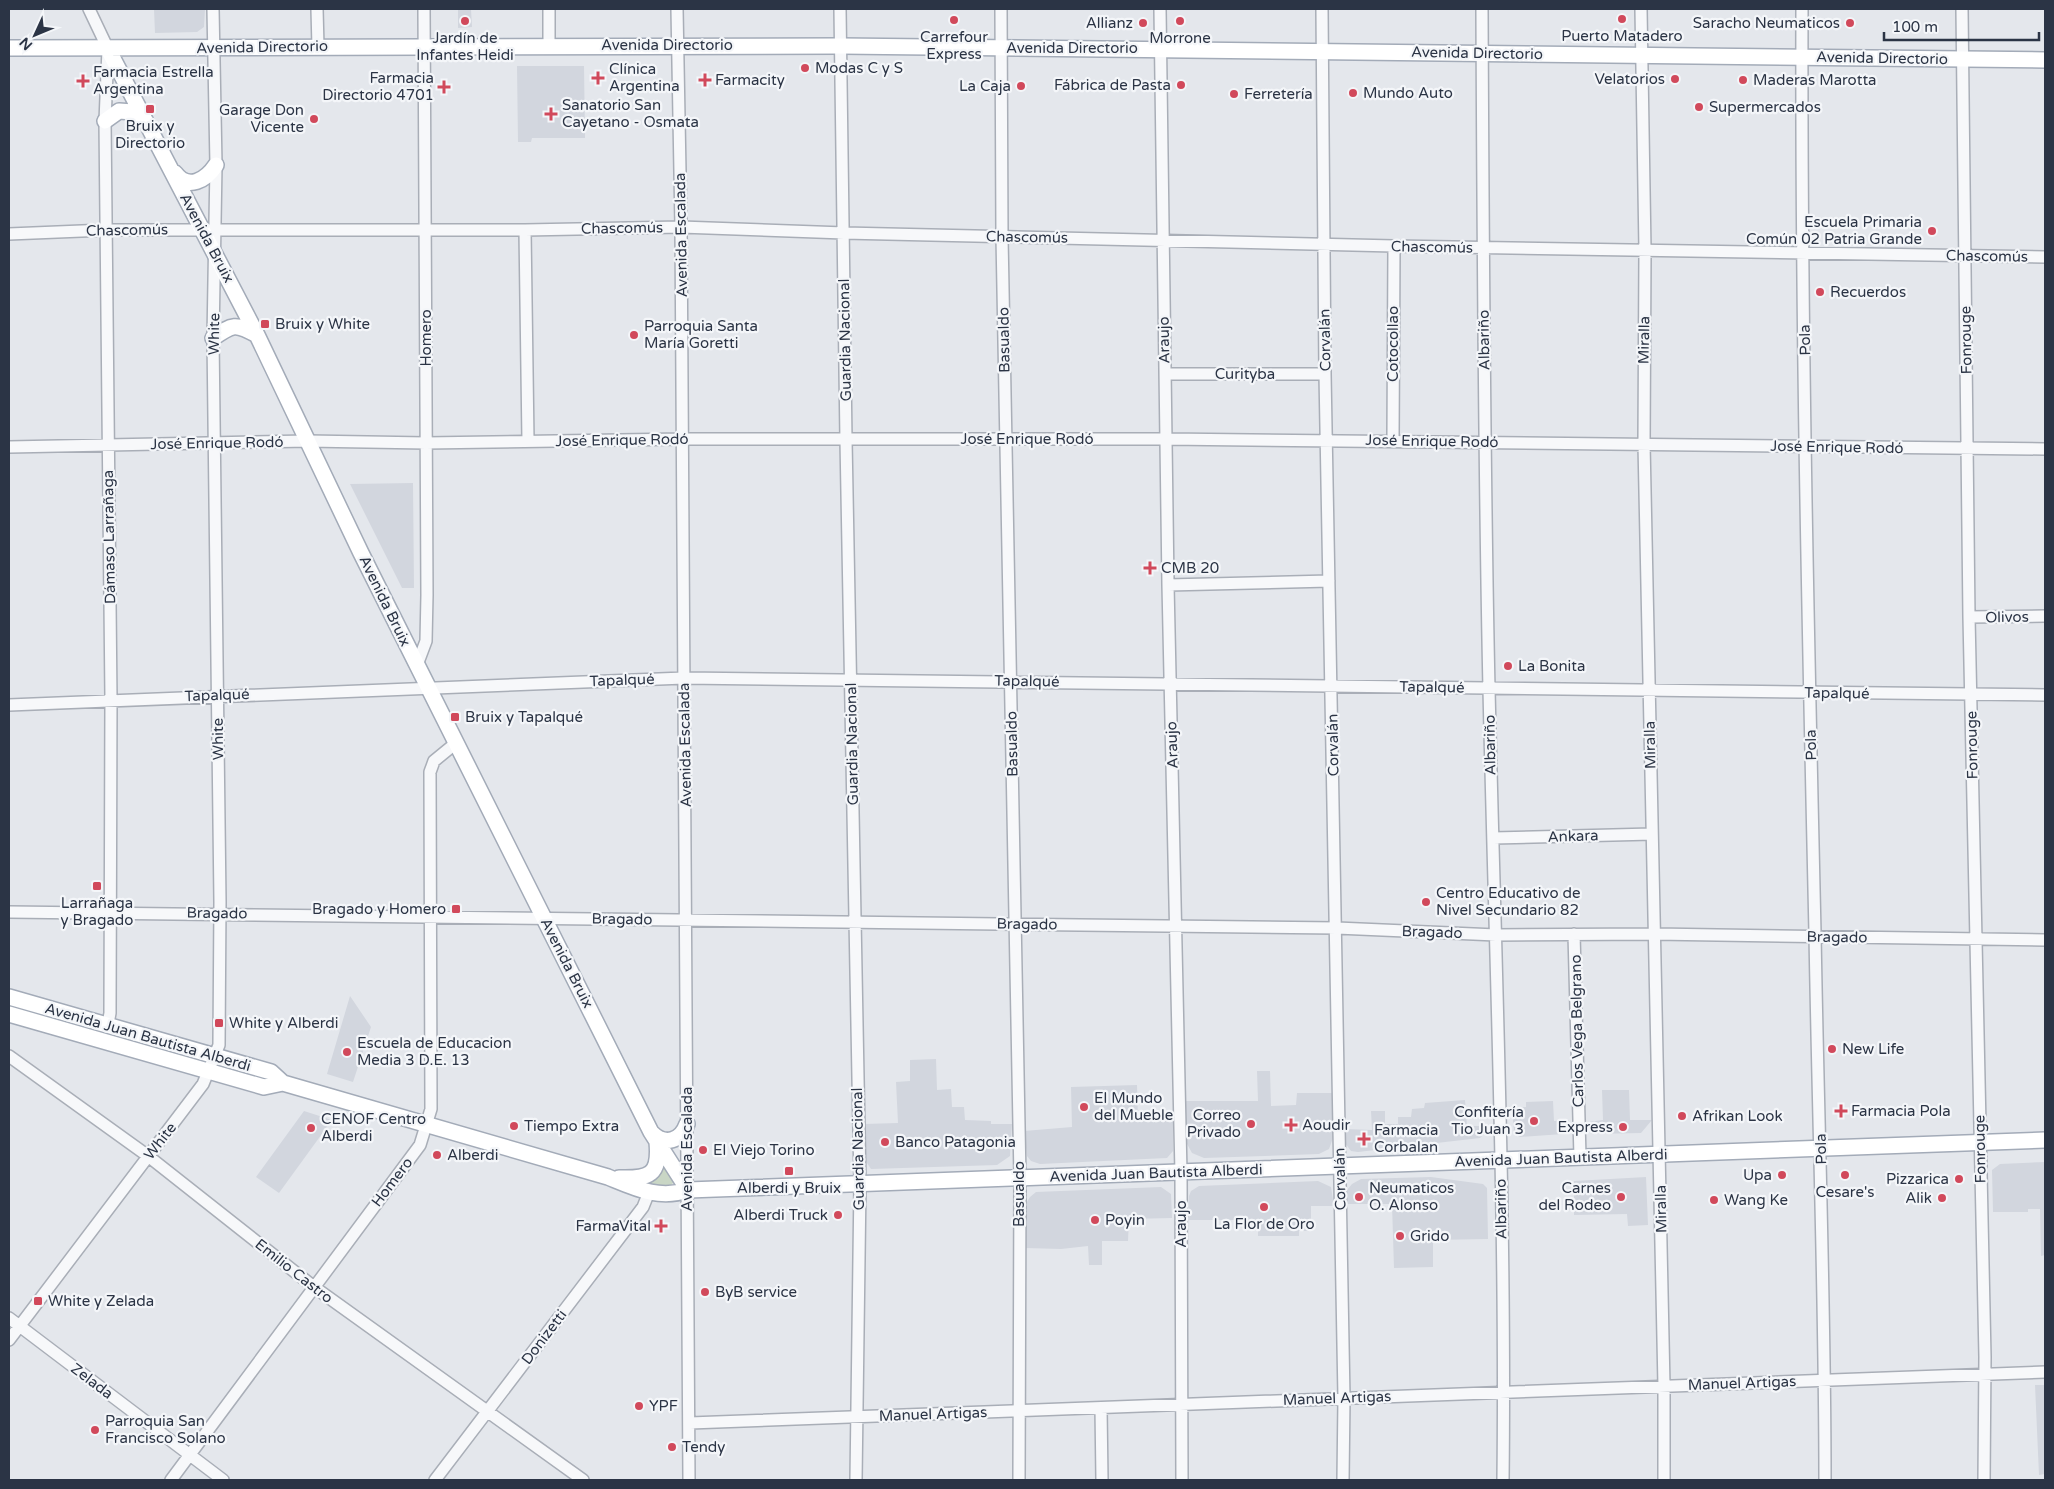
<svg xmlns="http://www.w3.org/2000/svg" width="2054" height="1489" font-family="'Varela Round',sans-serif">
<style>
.built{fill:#d2d6de}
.green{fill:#c9d6c5}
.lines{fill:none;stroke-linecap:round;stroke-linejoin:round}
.minor-casing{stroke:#a9aeb7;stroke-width:14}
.major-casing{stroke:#a3abb8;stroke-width:18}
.minor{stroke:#f7f8fa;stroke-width:11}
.major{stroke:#fff;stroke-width:15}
.poi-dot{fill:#d1495b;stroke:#f4f6f9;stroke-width:2}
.labels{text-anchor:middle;stroke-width:4.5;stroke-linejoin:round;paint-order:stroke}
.poi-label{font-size:15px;fill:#2b3445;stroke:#f4f6f9;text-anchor:start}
.street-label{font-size:15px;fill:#2b3445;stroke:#f4f6f9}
</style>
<rect width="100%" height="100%" fill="#e4e7ec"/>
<path class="built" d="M154 9H205L204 27 197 32 155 33Z
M458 9H471L472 27 458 28Z
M517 66H584L585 138H532L531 142H518Z
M413 483 414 588H402L350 484Z
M350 996 371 1027 353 1082 327 1074Z
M936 1059 937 1090 951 1089 952 1107H964L965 1120 991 1121V1124H1012L1010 1156 997 1165 871 1169 865 1160 864 1124 898 1123 896 1082 910 1081V1060Z
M1257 1071H1270L1271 1106 1296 1105 1297 1093H1332L1333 1138 1329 1149 1319 1154 1204 1158 1192 1153 1186 1142 1185 1101H1258Z
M1137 1085 1138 1121H1173V1151L1167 1158 1040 1164 1031 1161 1027 1156 1024 1131 1072 1127 1071 1087Z
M1602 1090H1629L1630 1120H1652L1641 1133 1592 1134 1588 1131V1122L1603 1120Z
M1465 1100 1467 1126H1485L1486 1132 1480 1138 1358 1152 1351 1151 1345 1143V1129L1372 1130 1371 1111H1385V1124H1398V1117H1411L1412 1109 1424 1108 1425 1103Z
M1553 1101 1554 1121 1569 1120V1127L1563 1134 1519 1137 1514 1132 1512 1108 1526 1107V1102Z
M304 1111 332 1120 279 1193 256 1177Z
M2045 1162V1255L2041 1256 2040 1209H2028V1212H1993L1992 1170 2000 1164Z
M1431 1177 1483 1184 1487 1188 1488 1239 1433 1240V1267L1394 1268 1392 1204H1346L1347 1190 1352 1184 1361 1179Z
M1646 1177 1648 1225 1628 1226 1627 1214 1574 1215V1181Z
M1318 1181 1331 1187 1334 1206H1311V1231H1299V1236H1258V1220H1188L1189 1196 1191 1191 1199 1186Z
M1161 1187 1171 1194 1172 1218 1129 1219 1128 1241H1102V1265H1089L1088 1246 1061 1249 1025 1248V1205L1030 1197 1036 1192Z
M2035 1385H2045V1474L2039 1475Z"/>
<path class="green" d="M664 1162 675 1181 667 1189 636 1183Z"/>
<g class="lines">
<defs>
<path id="minor" d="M89 9 108 49 105 121 111 699 110 1013 108 1024
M317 9 318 47
M549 9V45
M677 9 681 227 689 1480
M840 9 846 440 860 1184 856 1480
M1001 9 1002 237 1020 1178 1019 1480
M1160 9 1168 585 1181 1173 1182 1480
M1322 9 1325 374 1344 1398 1343 1480
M1482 9C1483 236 1484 462 1489 689 1495 953 1506 1217 1503 1480
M1641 9 1645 250 1644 444 1664 1386V1480
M1802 9C1801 317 1808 625 1815 933 1818 1116 1825 1298 1825 1480
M1962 9 1969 617 1985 1357 1984 1480
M525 230 528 441
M9 234 106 230H525L681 227 844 233 1394 246 2045 257
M1165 374H1325
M1393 441 1394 246
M9 447 308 441 426 443 683 439H1167L2045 449
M1168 585 1329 581
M1969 617 2045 616
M417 665 426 641 427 595 424 9
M9 705 684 678 2045 695
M1493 838 1652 834
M9 912 1337 928 1496 935 1655 934 2045 940
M1574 934 1580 1157
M9 1056 148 1156 314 1287 583 1480
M9 1318 223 1480
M9 1340 203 1084 219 1045 220 902 213 338 216 165 213 9
M1101 1408 1102 1480
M690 1423 2045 1372
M171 1480 420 1145 431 1109 430 772 434 761 456 743
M435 1480 643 1207 649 1192"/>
<path id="major" d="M9 48 841 46 2045 60
M108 49 257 335 361 553 651 1132 688 1190
M105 121 119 111 133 112 143 118
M175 173C188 191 206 180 216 165
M213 338C233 324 235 323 257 335
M9 997 271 1072 283 1083 608 1177C635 1188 659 1200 688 1190L2045 1140
M9 1014 264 1087 283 1083
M652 1133C665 1146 681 1141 687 1124
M619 1178C650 1179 660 1175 657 1142"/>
</defs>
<use href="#minor" class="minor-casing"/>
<use href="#major" class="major-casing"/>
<use href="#minor" class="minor"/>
<use href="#major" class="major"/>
</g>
<g class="poi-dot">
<circle cx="1622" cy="19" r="5"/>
<circle cx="954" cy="20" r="5"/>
<circle cx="465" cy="21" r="5"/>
<circle cx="1180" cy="21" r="5"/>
<circle cx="1143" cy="23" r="5"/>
<circle cx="1850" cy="23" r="5"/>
<circle cx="805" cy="68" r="5"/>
<path d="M595.5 70.5h5v5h5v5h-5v5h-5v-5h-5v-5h5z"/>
<circle cx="1675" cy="79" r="5"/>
<path d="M702.5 72.5h5v5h5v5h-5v5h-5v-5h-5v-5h5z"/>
<circle cx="1743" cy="80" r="5"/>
<path d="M80.5 73.5h5v5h5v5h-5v5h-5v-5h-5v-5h5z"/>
<circle cx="1181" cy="85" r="5"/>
<circle cx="1021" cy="86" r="5"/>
<path d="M441.5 79.5h5v5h5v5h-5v5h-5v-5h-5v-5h5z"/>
<circle cx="1353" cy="93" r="5"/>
<circle cx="1234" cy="94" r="5"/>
<circle cx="1699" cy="107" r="5"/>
<rect x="145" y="104" width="10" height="10" rx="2.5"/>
<path d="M548.5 106.5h5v5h5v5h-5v5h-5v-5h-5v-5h5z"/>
<circle cx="314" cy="119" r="5"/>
<circle cx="1932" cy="231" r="5"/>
<circle cx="1820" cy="292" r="5"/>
<rect x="260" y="319" width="10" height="10" rx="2.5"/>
<circle cx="634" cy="335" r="5"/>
<path d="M1147.5 560.5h5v5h5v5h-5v5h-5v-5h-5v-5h5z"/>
<circle cx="1508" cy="666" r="5"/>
<rect x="450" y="712" width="10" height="10" rx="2.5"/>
<rect x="92" y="881" width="10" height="10" rx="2.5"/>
<circle cx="1426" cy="902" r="5"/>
<rect x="451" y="904" width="10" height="10" rx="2.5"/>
<rect x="214" y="1018" width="10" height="10" rx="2.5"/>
<circle cx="1832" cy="1049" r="5"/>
<circle cx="347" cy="1052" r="5"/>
<circle cx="1084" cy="1107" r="5"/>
<path d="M1838.5 1103.5h5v5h5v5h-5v5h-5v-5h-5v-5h5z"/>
<circle cx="1682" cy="1116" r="5"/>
<circle cx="1534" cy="1121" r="5"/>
<circle cx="1251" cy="1124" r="5"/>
<path d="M1288.5 1117.5h5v5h5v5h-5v5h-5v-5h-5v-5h5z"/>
<circle cx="514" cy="1126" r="5"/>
<circle cx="1623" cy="1127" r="5"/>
<circle cx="311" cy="1128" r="5"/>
<path d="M1361.5 1131.5h5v5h5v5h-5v5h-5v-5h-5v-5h5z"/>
<circle cx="885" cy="1142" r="5"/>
<circle cx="703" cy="1150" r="5"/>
<circle cx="437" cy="1155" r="5"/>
<rect x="784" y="1166" width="10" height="10" rx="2.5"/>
<circle cx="1782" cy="1175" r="5"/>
<circle cx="1845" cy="1175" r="5"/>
<circle cx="1959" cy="1179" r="5"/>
<circle cx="1359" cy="1197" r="5"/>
<circle cx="1621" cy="1197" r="5"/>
<circle cx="1942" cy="1198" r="5"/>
<circle cx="1714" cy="1200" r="5"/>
<circle cx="1264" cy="1207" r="5"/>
<circle cx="838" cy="1215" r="5"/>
<circle cx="1095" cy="1220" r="5"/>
<path d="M658.5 1218.5h5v5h5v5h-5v5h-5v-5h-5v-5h5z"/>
<circle cx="1400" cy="1236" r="5"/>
<circle cx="705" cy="1292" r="5"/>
<rect x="33" y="1296" width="10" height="10" rx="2.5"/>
<circle cx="639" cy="1406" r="5"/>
<circle cx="95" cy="1430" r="5"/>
<circle cx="672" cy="1447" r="5"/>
</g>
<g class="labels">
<g class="poi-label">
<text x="1133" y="28" text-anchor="end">Allianz</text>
<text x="1840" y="28" text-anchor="end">Saracho Neumaticos</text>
<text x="1622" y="41" text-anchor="middle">Puerto Matadero</text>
<text x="954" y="42" text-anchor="middle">Carrefour<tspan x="954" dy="17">Express</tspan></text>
<text x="465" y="43" text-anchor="middle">Jardín de<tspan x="465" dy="17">Infantes Heidi</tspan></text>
<text x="1180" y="43" text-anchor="middle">Morrone</text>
<text x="815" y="73">Modas C y S</text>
<text x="609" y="74">Clínica<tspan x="609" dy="17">Argentina</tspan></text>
<text x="93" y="77">Farmacia Estrella<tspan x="93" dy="17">Argentina</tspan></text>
<text x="434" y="83" text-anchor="end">Farmacia<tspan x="434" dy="17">Directorio 4701</tspan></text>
<text x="1665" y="84" text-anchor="end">Velatorios</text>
<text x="715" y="85">Farmacity</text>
<text x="1753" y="85">Maderas Marotta</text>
<text x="1171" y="90" text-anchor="end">Fábrica de Pasta</text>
<text x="1011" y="91" text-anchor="end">La Caja</text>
<text x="1363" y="98">Mundo Auto</text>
<text x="1244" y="99">Ferretería</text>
<text x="562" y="110">Sanatorio San<tspan x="562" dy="17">Cayetano - Osmata</tspan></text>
<text x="1709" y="112">Supermercados</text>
<text x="304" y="115" text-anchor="end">Garage Don<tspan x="304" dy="17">Vicente</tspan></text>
<text x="150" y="131" text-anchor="middle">Bruix y<tspan x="150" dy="17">Directorio</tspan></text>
<text x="1922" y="227" text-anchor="end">Escuela Primaria<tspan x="1922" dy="17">Común 02 Patria Grande</tspan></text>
<text x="1830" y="297">Recuerdos</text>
<text x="275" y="329">Bruix y White</text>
<text x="644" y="331">Parroquia Santa<tspan x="644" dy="17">María Goretti</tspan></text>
<text x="1161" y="573">CMB 20</text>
<text x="1518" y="671">La Bonita</text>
<text x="465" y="722">Bruix y Tapalqué</text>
<text x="1436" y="898">Centro Educativo de<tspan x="1436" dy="17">Nivel Secundario 82</tspan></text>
<text x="97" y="908" text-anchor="middle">Larrañaga<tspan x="97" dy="17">y Bragado</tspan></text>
<text x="446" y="914" text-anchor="end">Bragado y Homero</text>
<text x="229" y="1028">White y Alberdi</text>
<text x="357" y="1048">Escuela de Educacion<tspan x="357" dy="17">Media 3 D.E. 13</tspan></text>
<text x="1842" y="1054">New Life</text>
<text x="1094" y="1103">El Mundo<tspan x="1094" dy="17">del Mueble</tspan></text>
<text x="1851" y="1116">Farmacia Pola</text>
<text x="1524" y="1117" text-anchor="end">Confitería<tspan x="1524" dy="17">Tio Juan 3</tspan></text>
<text x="1241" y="1120" text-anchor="end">Correo<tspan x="1241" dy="17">Privado</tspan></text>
<text x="1692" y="1121">Afrikan Look</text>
<text x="321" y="1124">CENOF Centro<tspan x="321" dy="17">Alberdi</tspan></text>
<text x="1302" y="1130">Aoudir</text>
<text x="524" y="1131">Tiempo Extra</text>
<text x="1613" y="1132" text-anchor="end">Express</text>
<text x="1374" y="1135">Farmacia<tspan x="1374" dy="17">Corbalan</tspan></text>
<text x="895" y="1147">Banco Patagonia</text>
<text x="713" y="1155">El Viejo Torino</text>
<text x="447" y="1160">Alberdi</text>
<text x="1772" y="1180" text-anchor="end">Upa</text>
<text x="1949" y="1184" text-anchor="end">Pizzarica</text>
<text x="789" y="1193" text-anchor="middle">Alberdi y Bruix</text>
<text x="1369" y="1193">Neumaticos<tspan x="1369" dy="17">O. Alonso</tspan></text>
<text x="1611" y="1193" text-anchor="end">Carnes<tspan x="1611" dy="17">del Rodeo</tspan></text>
<text x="1845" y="1197" text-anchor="middle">Cesare's</text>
<text x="1932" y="1203" text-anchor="end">Alik</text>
<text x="1724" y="1205">Wang Ke</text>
<text x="828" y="1220" text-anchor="end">Alberdi Truck</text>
<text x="1105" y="1225">Poyin</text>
<text x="1264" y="1229" text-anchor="middle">La Flor de Oro</text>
<text x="651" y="1231" text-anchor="end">FarmaVital</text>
<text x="1410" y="1241">Grido</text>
<text x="715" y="1297">ByB service</text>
<text x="48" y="1306">White y Zelada</text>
<text x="649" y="1411">YPF</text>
<text x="105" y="1426">Parroquia San<tspan x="105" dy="17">Francisco Solano</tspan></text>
<text x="682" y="1452">Tendy</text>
</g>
<g class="street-label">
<text x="667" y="50">Avenida Directorio</text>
<text transform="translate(262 47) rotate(-1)" y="5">Avenida Directorio</text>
<text x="1072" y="53">Avenida Directorio</text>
<text transform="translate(1477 53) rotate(1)" y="5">Avenida Directorio</text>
<text transform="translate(1882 58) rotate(1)" y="5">Avenida Directorio</text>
<text transform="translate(622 228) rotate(-1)" y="5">Chascomús</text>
<text transform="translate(127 230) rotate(-1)" y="5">Chascomús</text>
<text transform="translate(681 235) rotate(-91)" y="5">Avenida Escalada</text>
<text transform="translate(1027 237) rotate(1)" y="5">Chascomús</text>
<text transform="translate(207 238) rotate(62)" y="5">Avenida Bruix</text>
<text transform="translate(1432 247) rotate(1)" y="5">Chascomús</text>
<text transform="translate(1987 256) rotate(1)" y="5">Chascomús</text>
<text transform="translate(214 334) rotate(-89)" y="5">White</text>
<text transform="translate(426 338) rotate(-90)" y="5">Homero</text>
<text transform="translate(845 340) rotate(-91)" y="5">Guardia Nacional</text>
<text transform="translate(1004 340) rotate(-91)" y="5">Basualdo</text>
<text transform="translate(1164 340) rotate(-91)" y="5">Araujo</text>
<text transform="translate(1325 340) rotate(-91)" y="5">Corvalán</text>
<text transform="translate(1484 340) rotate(-91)" y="5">Albariño</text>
<text transform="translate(1644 340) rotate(-89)" y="5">Miralla</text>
<text transform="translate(1805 340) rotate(-91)" y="5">Pola</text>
<text transform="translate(1966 340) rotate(-91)" y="5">Fonrouge</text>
<text transform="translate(1393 344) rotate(-90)" y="5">Cotocollao</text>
<text x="1245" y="379">Curityba</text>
<text x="1027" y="444">José Enrique Rodó</text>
<text transform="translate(622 440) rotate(-1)" y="5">José Enrique Rodó</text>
<text transform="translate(1432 441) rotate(1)" y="5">José Enrique Rodó</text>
<text transform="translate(217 443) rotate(-1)" y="5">José Enrique Rodó</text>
<text transform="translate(1837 447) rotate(1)" y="5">José Enrique Rodó</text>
<text transform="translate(109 537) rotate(-91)" y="5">Dámaso Larrañaga</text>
<text transform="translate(385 601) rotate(64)" y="5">Avenida Bruix</text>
<text transform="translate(2007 617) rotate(-1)" y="5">Olivos</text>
<text transform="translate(622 680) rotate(-2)" y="5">Tapalqué</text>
<text transform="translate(1027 681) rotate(1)" y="5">Tapalqué</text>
<text transform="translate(1432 687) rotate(1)" y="5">Tapalqué</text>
<text transform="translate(1837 693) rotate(1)" y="5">Tapalqué</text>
<text transform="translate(217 695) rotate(-2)" y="5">Tapalqué</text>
<text transform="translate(218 739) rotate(-91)" y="5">White</text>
<text transform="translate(852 744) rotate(-91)" y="5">Guardia Nacional</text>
<text transform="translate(1012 744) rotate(-91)" y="5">Basualdo</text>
<text transform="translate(685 745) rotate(-91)" y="5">Avenida Escalada</text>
<text transform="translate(1172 745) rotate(-92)" y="5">Araujo</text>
<text transform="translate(1333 745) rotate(-91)" y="5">Corvalán</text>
<text transform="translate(1490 745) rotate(-91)" y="5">Albariño</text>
<text transform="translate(1650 745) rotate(-91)" y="5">Miralla</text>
<text transform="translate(1811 745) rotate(-91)" y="5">Pola</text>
<text transform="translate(1972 745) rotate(-91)" y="5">Fonrouge</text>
<text transform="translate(1573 836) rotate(-2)" y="5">Ankara</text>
<text transform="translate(217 913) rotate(1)" y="5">Bragado</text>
<text transform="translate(622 919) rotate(1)" y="5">Bragado</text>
<text transform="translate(1027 924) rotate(1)" y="5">Bragado</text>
<text transform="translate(1432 932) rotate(2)" y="5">Bragado</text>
<text transform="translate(1837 937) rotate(1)" y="5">Bragado</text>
<text transform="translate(567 963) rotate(63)" y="5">Avenida Bruix</text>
<text transform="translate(1577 1031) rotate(-91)" y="5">Carlos Vega Belgrano</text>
<text transform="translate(148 1037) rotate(16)" y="5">Avenida Juan Bautista Alberdi</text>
<text transform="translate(160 1141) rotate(-52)" y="5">White</text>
<text transform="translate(687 1149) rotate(-90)" y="5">Avenida Escalada</text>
<text transform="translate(858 1149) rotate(-91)" y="5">Guardia Nacional</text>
<text transform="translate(1821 1149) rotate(-91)" y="5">Pola</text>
<text transform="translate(1980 1149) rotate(-91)" y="5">Fonrouge</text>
<text transform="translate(1561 1158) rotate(-2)" y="5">Avenida Juan Bautista Alberdi</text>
<text transform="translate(1156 1173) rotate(-2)" y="5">Avenida Juan Bautista Alberdi</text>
<text transform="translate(1340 1179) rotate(-91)" y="5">Corvalán</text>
<text transform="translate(392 1182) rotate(-53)" y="5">Homero</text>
<text transform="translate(1019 1194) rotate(-90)" y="5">Basualdo</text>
<text transform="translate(1501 1209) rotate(-91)" y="5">Albariño</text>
<text transform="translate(1661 1209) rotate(-91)" y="5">Miralla</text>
<text transform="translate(1181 1224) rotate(-90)" y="5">Araujo</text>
<text transform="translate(294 1271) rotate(38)" y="5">Emilio Castro</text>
<text transform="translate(544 1337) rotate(-53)" y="5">Donizetti</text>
<text transform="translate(92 1381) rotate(37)" y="5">Zelada</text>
<text transform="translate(1742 1383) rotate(-2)" y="5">Manuel Artigas</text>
<text transform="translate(1337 1398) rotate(-2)" y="5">Manuel Artigas</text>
<text transform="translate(933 1414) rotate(-2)" y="5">Manuel Artigas</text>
</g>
</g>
<rect width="2054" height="1489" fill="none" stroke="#2b3445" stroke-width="20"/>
<g transform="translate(35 35) rotate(226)" stroke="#f4f6f9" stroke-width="4" paint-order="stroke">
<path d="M0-4L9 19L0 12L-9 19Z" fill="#2b3445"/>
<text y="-8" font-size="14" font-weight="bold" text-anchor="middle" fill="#2b3445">N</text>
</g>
<path d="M1884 32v8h155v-8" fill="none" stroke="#2b3445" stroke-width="2.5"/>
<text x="1892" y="32" font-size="15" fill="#2b3445" stroke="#f4f6f9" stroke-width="4" paint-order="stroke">100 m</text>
</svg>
